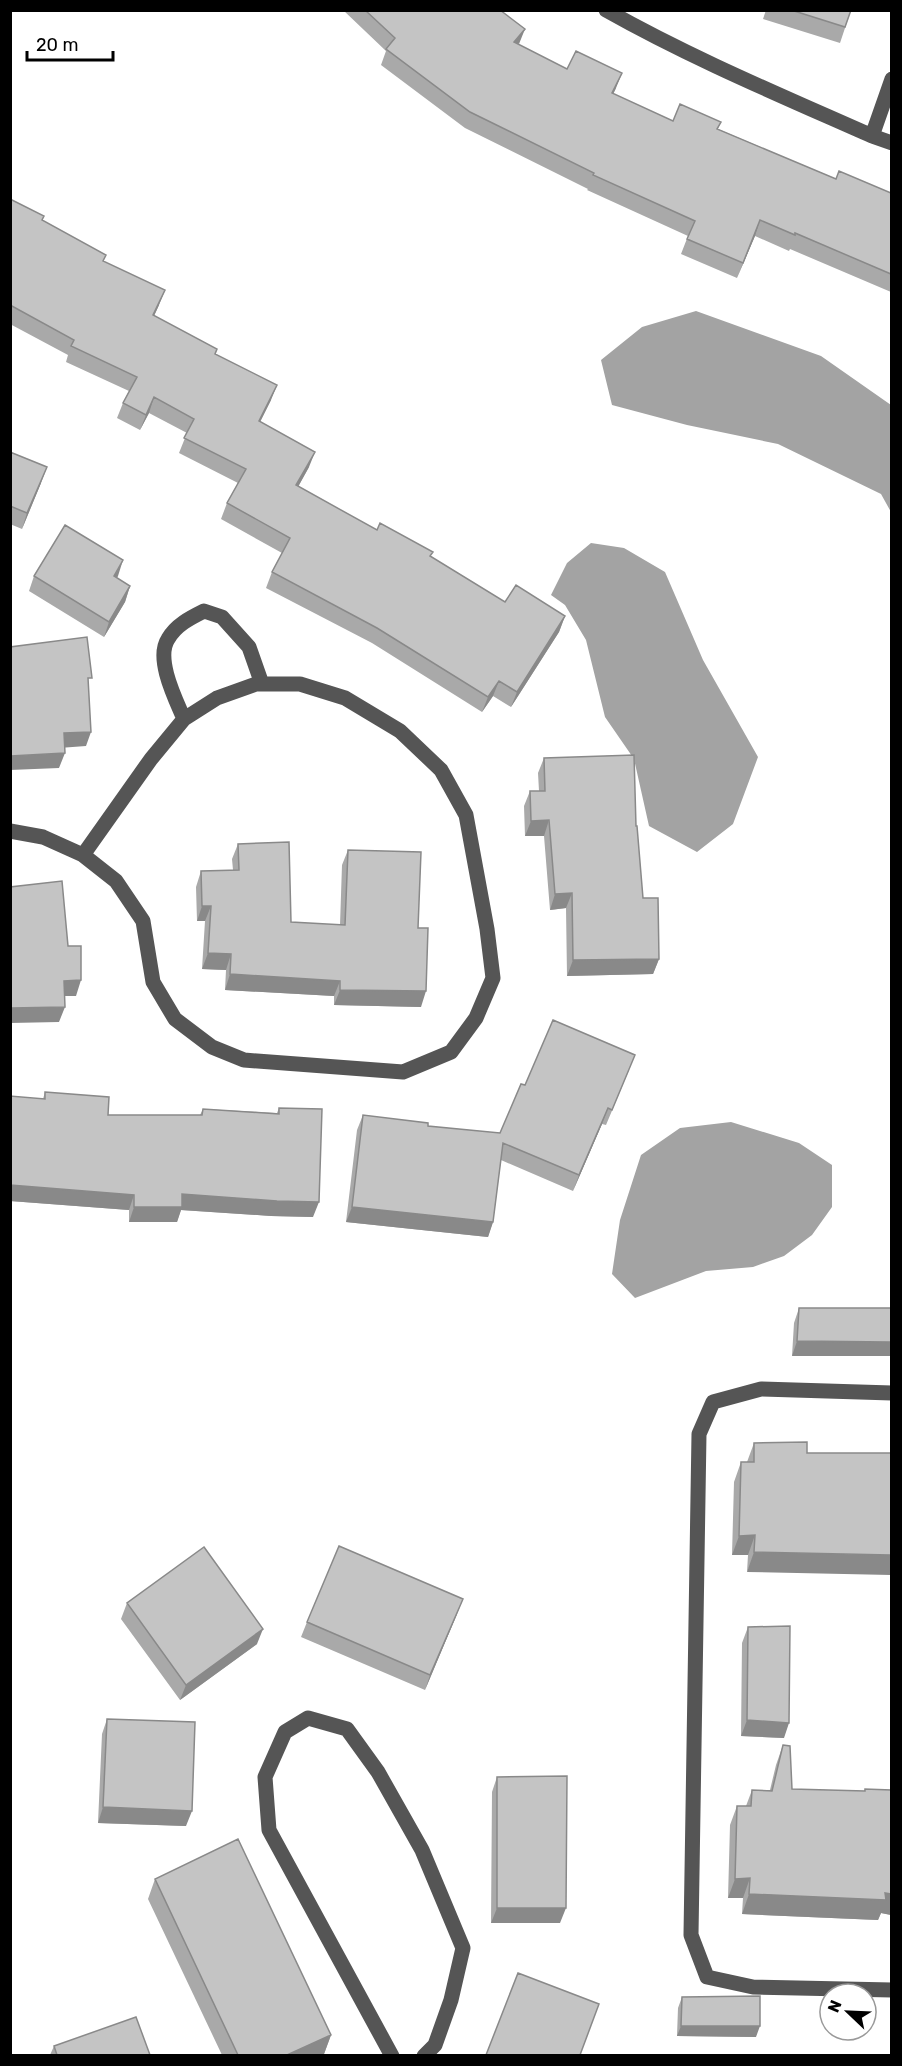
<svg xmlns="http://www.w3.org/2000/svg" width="902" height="2066" font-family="Rubik,sans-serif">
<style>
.water{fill:#a3a3a3}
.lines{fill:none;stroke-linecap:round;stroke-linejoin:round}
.minor{stroke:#555;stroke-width:15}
.wall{fill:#a9a9a9}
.shaded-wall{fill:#898989}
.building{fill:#c4c4c4;stroke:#898989;stroke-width:1.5}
</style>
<rect width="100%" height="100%" fill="#fff"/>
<path class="water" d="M696 311 821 356 891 405V512L881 494 778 444 687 425 612 405 601 360 642 327Z
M591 543 624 548 665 572 703 660 758 757 733 824 697 852 649 826 634 759 605 717 586 640 565 605 551 595 567 563Z
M731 1122 799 1143 832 1165V1207L812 1235 784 1256 753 1267 706 1271 635 1298 612 1274 620 1220 641 1155 680 1128Z"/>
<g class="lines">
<path class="minor" d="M606 10C691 58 782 96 872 136L892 143
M872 136 892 79
M184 719C176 700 155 659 168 639 176 625 190 618 204 611L222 617 249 647 262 684
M10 831 43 837 83 855 116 881 143 921 153 982 175 1019 212 1047 244 1060 403 1072 451 1052 476 1018 493 978 487 929 466 815 441 770 400 731 345 698 300 684H256L217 698 184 719 151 759 83 855
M892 1393 761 1389 713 1402 699 1434 691 1935 707 1977 753 1987 892 1990
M392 2056 269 1830 265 1777 285 1732 308 1718 347 1729 378 1772 422 1850 463 1948 451 2000 435 2045 424 2056"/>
</g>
<path class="wall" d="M343 10H500L519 45 567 69 616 88 613 94 673 121 721 122 718 129 836 179 891 193V292L790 249 789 251 755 236 737 278 681 254 688 236 587 190 588 189 465 128 381 65 386 51Z
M766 10H851L840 43 763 19Z
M10 199 44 216 42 220 104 262 159 305 154 316 217 349 215 354 271 400 260 422 309 467 298 487 377 530 431 557 505 602 565 616 559 632 511 707 493 696 482 712 372 643 266 588 272 572 282 553 221 519 227 503 238 483 179 453 187 433 149 413 140 430 117 418 123 403 129 391 66 362 68 355 10 324Z
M10 452 41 483 22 529 10 524Z
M34 576H118L116 578 130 586 125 602 104 637 29 591Z
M544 758 636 826 643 898 659 959 653 974 567 976 566 908 550 910 544 836H525L524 806 530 791H539L538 773Z
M238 844 291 922 340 925 342 865 348 850 418 928 421 1007 334 1005V996L225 990 226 970 202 969 205 921H197L196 887 201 871 233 870 232 859Z
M629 1070 606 1125 602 1124 573 1191 501 1160 493 1222 488 1237 346 1222 357 1130 363 1115 428 1126 500 1133 525 1085Z
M45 1092 108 1115H200L203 1109 277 1113 279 1108 313 1217 271 1216 181 1210 177 1222H129V1210L10 1201V1096L43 1099Z
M799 1308H891L792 1356 794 1323Z
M754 1443 807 1453 747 1572 748 1555H732L734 1482 741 1462H747Z
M127 1603 257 1644 180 1700 121 1619Z
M457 1614 425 1690 301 1637 307 1622Z
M748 1627 784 1738 741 1736 742 1643Z
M107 1719 186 1826 98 1823 102 1734Z
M783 1745 792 1789 864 1791 865 1789 891 1790V1915L881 1913 878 1920 742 1914 743 1898H728L730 1825 737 1806H746L752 1790H770L776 1765Z
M497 1777 560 1923H491L492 1792Z
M155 1879 331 2035 324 2054 321 2055H222L148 1899Z
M682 1997 756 2037 677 2036 678 2008Z
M54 2046 150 2055H50Z"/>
<path class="shaded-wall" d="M525 29 519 44 514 42Z
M622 73 616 88 606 109 612 93Z
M760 220 755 236 737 278 743 263Z
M165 290 159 305 147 331 153 315Z
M277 385 271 400 253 436 259 421Z
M154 397 149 413 140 430 146 415Z
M315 452 309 467 290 501 296 485Z
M47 467 41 483 22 529 27 513Z
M123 560 118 576 108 591 114 576Z
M130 586 125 602 104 637 109 622Z
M565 616 559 632 511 707 517 692Z
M499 681 493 696 482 712 488 697Z
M91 732 86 746 59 748 64 733Z
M65 753 59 768 10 770V756Z
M549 820 544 836H525L531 821Z
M572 893 566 908 550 910 555 894Z
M202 906H211L205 921H197Z
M208 953 231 954 226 970 202 969Z
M659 959 653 974 567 976 573 960Z
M230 974 340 981 334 996 225 990Z
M81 980 76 996H58L64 981Z
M340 990 426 991 421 1007 334 1005Z
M65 1007 59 1022 10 1023V1008Z
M608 1108 602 1124 573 1191 579 1175Z
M10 1185 134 1195 129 1210 10 1201Z
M182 1194 319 1202 313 1217 271 1216 181 1210 177 1222H129L134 1207Z
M352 1207 493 1222 488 1237 346 1222Z
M797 1341 891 1342V1356H792Z
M755 1535 748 1555H732L739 1536Z
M754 1552 891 1555V1575L747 1572Z
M463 1599 457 1614 425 1690 430 1675Z
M263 1629 257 1644 180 1700 186 1685Z
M747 1720 789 1723 784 1738 741 1736Z
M103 1807 192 1811 186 1826 98 1823Z
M750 1878 743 1898H728L735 1879Z
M885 1893 891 1894V1915L881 1913 878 1920 742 1914 749 1894Z
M497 1908H566L560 1923H491Z
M681 2026H760L756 2037 677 2036Z
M331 2035 324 2054 321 2055H287Z"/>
<path class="building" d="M365 10H500L525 29 514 42 567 69 576 51 622 73 612 93 673 121 680 104 721 122 717 129 836 179 839 171 891 193V274L795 233V235L760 220 743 263 687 239 695 221 593 175 594 173 470 112 386 49 395 38Z
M791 10H851L845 27Z
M10 199 44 216 42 220 106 255 103 261 165 290 153 315 217 349 215 354 277 385 259 421 315 452 296 485 377 530 380 523 433 552 430 556 505 602 516 585 565 616 517 692 499 681 488 697 377 628 272 572 290 538 227 503 246 469 184 438 194 419 154 397 146 415 123 403 137 377 71 346 74 340 10 305Z
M10 452 47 467 27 513 10 506Z
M65 525 123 560 114 576 130 586 109 622 34 576Z
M87 637 92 678H88L91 732 64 733 65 753 10 756V647Z
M634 755 636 826H637L643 898H658L659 959 573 960 572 893 555 894 549 820 531 821 530 791H545L544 758Z
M289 842 291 922 345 925 348 850 421 852 418 928H428L426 991 340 990V981L230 974 231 954 208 953 211 906H202L201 871 239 870 238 844Z
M62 881 68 946H81V980L64 981 65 1007 10 1008V887Z
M553 1020 635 1055 612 1110 608 1108 579 1175 503 1143 493 1222 352 1207 363 1115 428 1123V1126L500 1133 521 1084 525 1085Z
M45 1092 109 1097 108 1115H202L203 1109 279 1114V1108L322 1109 319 1202 277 1201 182 1194V1207H134V1195L10 1185V1096L45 1099Z
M799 1308H891V1342L797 1341Z
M807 1442V1453H891V1555L754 1552 755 1535 739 1536 741 1462H754V1443Z
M339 1546 463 1599 430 1675 307 1622Z
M204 1547 263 1629 186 1685 127 1603Z
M790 1626 789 1723 747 1720 748 1627Z
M107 1719 195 1722 192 1811 103 1807Z
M783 1745 790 1746 792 1789 865 1791V1789L891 1790V1894L885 1893 886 1900 749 1894 750 1878 735 1879 737 1806H751L752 1790 772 1791Z
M567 1776 566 1908H497V1777Z
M238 1839 331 2035 287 2055H238L155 1879Z
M518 1973 599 2004 580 2055H486Z
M760 1996V2026H681L682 1997Z
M136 2017 150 2055H57L54 2046Z"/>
<rect width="902" height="2066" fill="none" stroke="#000000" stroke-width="24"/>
<g transform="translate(848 2012) rotate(293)"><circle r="28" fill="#ffffff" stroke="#999999" stroke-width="1.5"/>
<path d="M0-4.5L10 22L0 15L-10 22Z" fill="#000000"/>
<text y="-9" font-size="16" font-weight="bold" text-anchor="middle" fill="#000000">N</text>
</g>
<path d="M27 51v9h86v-9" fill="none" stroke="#000000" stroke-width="3"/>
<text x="36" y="51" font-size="18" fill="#000000" stroke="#ffffff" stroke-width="4.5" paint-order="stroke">20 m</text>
</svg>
